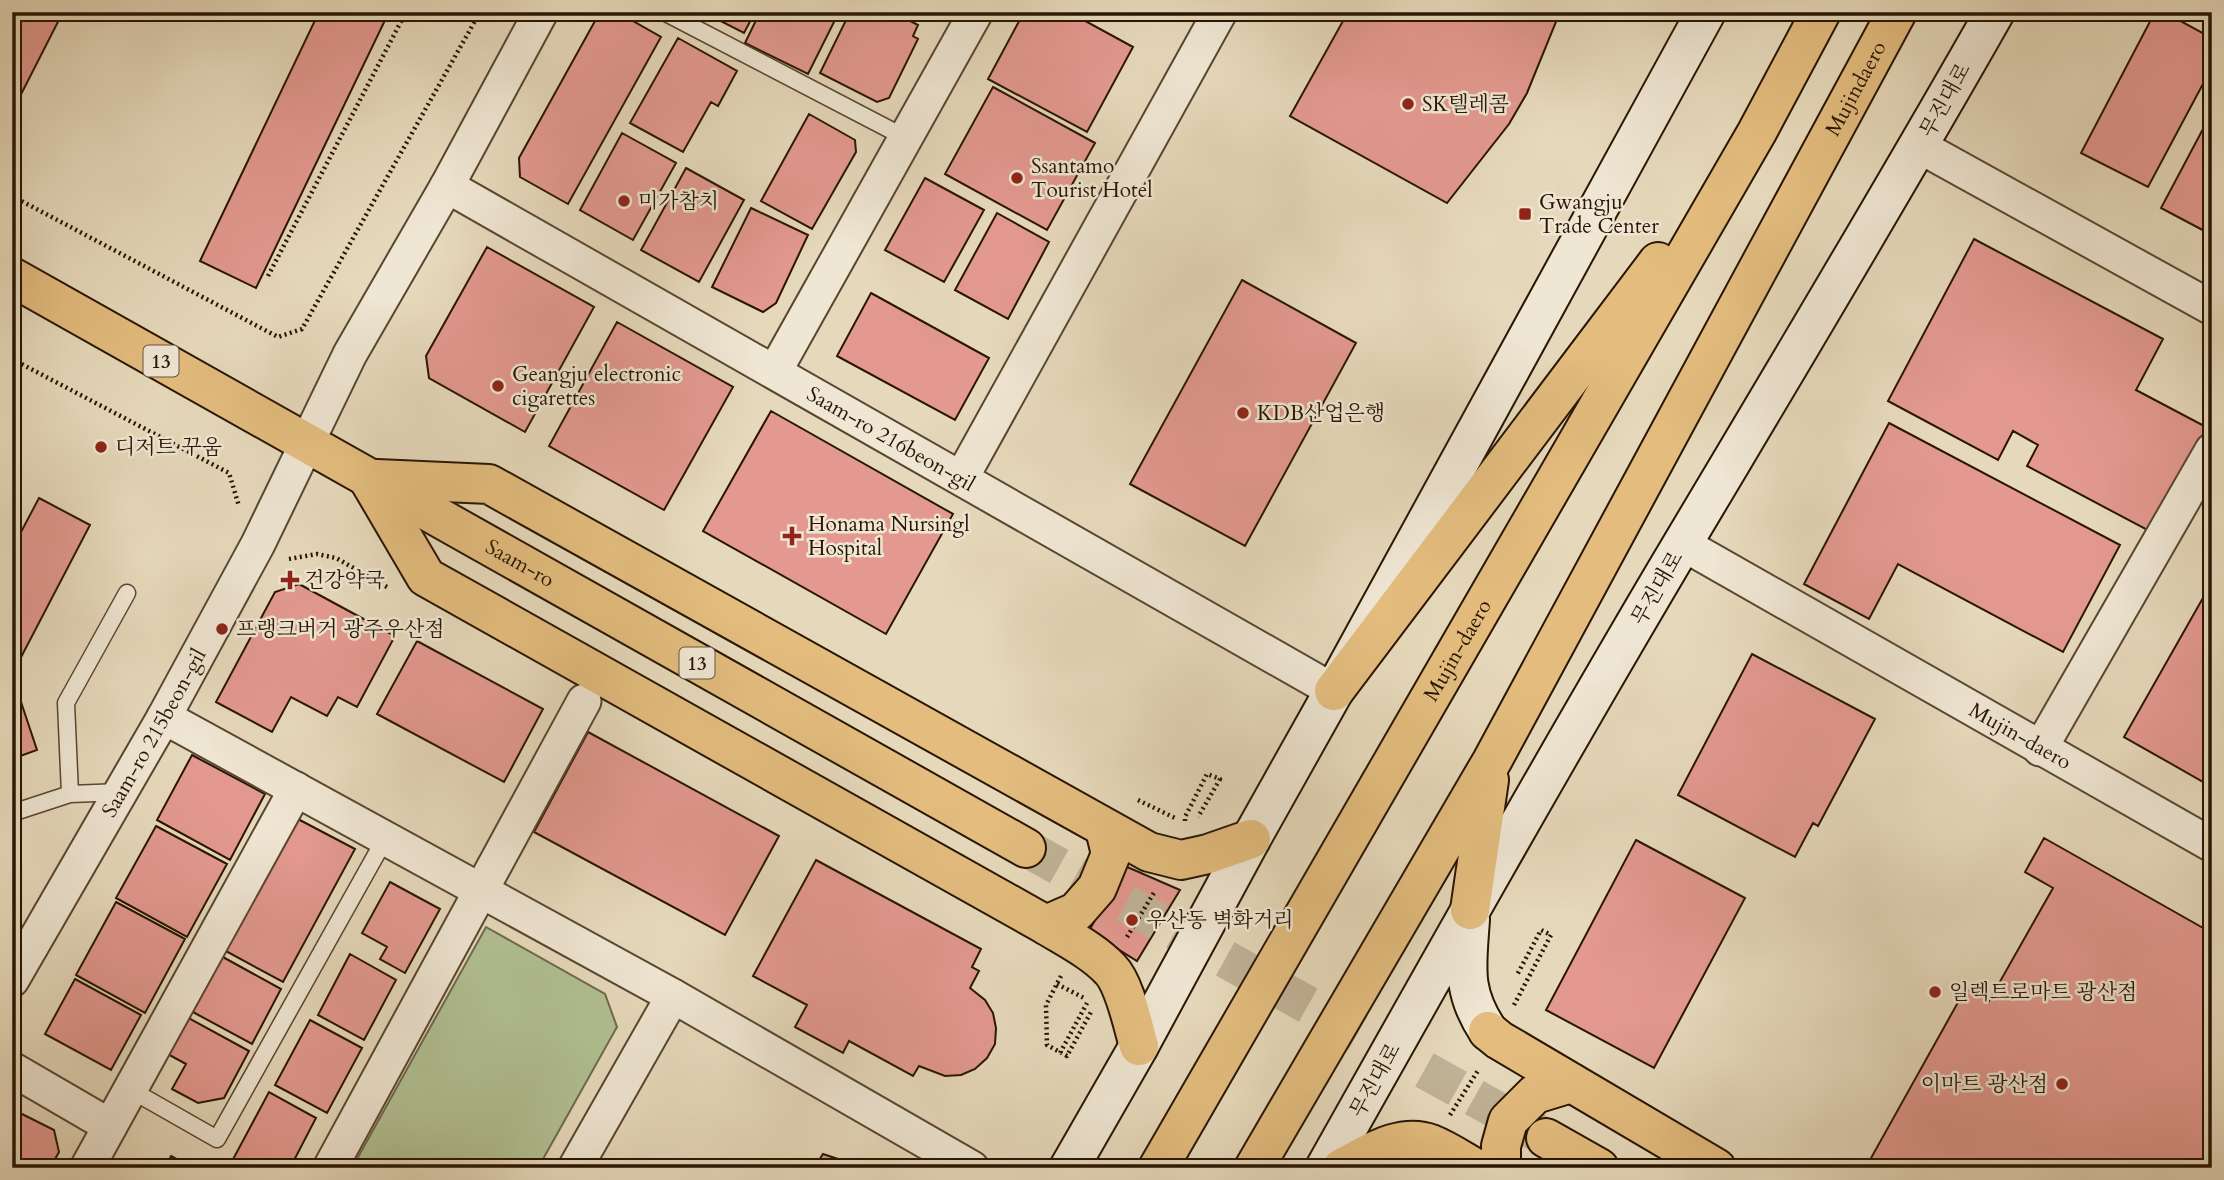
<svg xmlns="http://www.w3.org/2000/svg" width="2224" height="1180" font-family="Cardo,'Noto Serif KR',serif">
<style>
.green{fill:#b1c093;stroke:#6c6a4b;stroke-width:2}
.building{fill:#e3998f;stroke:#281503;stroke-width:2}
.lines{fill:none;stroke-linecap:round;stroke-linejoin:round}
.primary-tunnel{stroke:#c0b296;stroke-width:38;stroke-dasharray:38 19;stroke-linecap:butt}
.lane-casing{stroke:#584631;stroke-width:19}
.street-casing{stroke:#584631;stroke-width:37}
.secondary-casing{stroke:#281503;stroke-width:42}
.primary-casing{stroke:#281503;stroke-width:42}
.highway-casing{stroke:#281503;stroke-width:42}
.path{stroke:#281503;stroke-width:4.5;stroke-dasharray:2 3.5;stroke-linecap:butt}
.lane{stroke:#efe6d3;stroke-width:16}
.street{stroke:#efe6d3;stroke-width:33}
.secondary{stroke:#efe6d3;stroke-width:38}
.primary{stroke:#e3bc7e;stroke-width:38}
.highway{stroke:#e3bc7e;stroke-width:38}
.poi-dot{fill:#8f2418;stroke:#efe6d3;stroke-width:2.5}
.labels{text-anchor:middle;stroke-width:5;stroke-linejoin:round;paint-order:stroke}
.shield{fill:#efe6d3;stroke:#645441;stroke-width:2}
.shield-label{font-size:19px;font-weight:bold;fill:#281503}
.street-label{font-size:21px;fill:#281503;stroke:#efe6d3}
.poi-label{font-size:21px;fill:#281503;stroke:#efe6d3;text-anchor:start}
</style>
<rect width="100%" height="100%" fill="#e6d9bb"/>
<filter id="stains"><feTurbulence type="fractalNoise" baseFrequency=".00286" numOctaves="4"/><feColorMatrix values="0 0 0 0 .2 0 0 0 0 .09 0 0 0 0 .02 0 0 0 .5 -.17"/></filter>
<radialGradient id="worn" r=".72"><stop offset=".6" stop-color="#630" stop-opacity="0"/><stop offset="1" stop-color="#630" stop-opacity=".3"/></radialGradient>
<path class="green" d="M486 927 605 994 617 1027 538 1168H352Z"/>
<path class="building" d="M12 12H63L12 112Z
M319 12H389L256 288 200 261Z
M600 12H617L661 37 568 204 520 177 519 158Z
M703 12H755L744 33Z
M760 12H839L808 74 745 43Z
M850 12H893L918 25 913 36 918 39 889 98 877 102 820 73Z
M1024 12H1069L1133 47 1087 132 988 79Z
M1348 12H1560L1527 93 1509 124 1447 203 1290 116Z
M2155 12H2164L2212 38V67L2148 187 2081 153Z
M678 38 737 71 718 106 711 102 683 152 630 123Z
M993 87 1095 143 1047 230 945 174Z
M2212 112V235L2161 208Z
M809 114 855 140 856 152 812 229 761 201Z
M622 133 676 163 633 240 580 210Z
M686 168 744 200 699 282 641 250Z
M925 178 984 210 944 282 885 250Z
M751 208 808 235 776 303 763 312 712 287Z
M997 213 1049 242 1008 319 955 290Z
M1974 239 2163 339 2136 390 2208 428 2153 533 2027 466 2038 445 2013 431 1998 460 1888 401Z
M487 247 594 307 525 432 429 378 426 356Z
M1242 280 1356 343 1245 546 1130 484Z
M871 293 989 358 955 420 837 356Z
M617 322 733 387 664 510 549 446Z
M771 411 953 514 886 634 703 531Z
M1889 423 2120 545 2063 652 1898 564 1869 619 1804 584Z
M39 498 90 525 18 663 12 661V549Z
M2212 582V787L2124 737Z
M299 584 395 636 357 707 338 697 327 716 291 697 272 732 216 702 275 592Z
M417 641 543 709 504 782 377 714Z
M1752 654 1875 719 1818 826 1813 823 1795 857 1678 795Z
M15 684 37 750 12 759V685Z
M588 732 779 836 725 935 534 832Z
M192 755 265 794 230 860 157 820Z
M296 818 355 849 283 982 224 950Z
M156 826 227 864 187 937 116 898Z
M2044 838 2212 933V1168H1867L1866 1167 1966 988 1989 1001 2053 888 2025 872Z
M1636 840 1745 898 1654 1068 1546 1010Z
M816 860 981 949 972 967 979 971 970 988 985 1000 993 1013 996 1028 995 1044 987 1058 975 1069 961 1075 945 1076 919 1066 913 1076 849 1041 843 1053 795 1027 807 1005 753 976Z
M1125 866 1180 890 1137 961 1089 931Z
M390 882 440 909 405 973 380 959 387 947 362 933Z
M116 902 185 939 145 1013 76 975Z
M350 954 396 980 364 1040 318 1015Z
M221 956 281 989 252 1044 191 1011Z
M75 979 141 1015 111 1070 45 1034Z
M183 1015 249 1051 224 1098 198 1103 172 1089 186 1064 164 1052Z
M310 1020 362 1048 327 1113 275 1085Z
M269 1092 316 1118 290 1168H241L231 1163Z
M12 1109 54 1130 59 1152 50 1168H12Z
M823 1154 865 1168H814Z
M171 1156 193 1168H165Z"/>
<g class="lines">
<path class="primary-tunnel" d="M1026 848 1538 1133"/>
<defs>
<path id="lane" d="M664 12 906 138
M70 794 66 703 127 593
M12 813 70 794 121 792
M131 1090 217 1139 386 837"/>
<g id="street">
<path d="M1919 146 2212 308"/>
<path id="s1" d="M447 186 1334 691"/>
<path d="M775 371 976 12"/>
<path d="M962 477 1220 12"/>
<path id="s2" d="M1683 544 2212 845"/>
<path d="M164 717 673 996 972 1168"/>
<path d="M2040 749 2212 450"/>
<path id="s3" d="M12 980 164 717 258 544 350 354 447 186 541 12"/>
<path d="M12 1069 110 1126"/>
<path d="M87 1168 296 789"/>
<path d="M330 1168 584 701"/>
<path d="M575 1168 673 996"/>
</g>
<path id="secondary" d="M1470 919C1467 966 1461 990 1488 1031
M1069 1168 1139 1046 1251 839 1334 691 1706 12
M1325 1168C1438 967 1551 766 1668 568 1778 383 1889 199 1995 12"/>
<g id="primary">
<path id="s4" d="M12 277 1026 848"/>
<path d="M377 479 489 484 1149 852 1181 860 1208 854 1251 839"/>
<path d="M369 480 426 577 1046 925C1067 938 1093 951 1110 969 1125 984 1133 1026 1139 1046"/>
<path d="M1046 925 1076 912 1097 888 1111 854 1105 829"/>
<path d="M1488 1031 1499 1040 1716 1168"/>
<path d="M1546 1138 1599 1168"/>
<path d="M1342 1168C1368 1155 1400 1132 1431 1144 1446 1150 1461 1160 1475 1168"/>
<path d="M1501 1168V1146L1508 1121 1535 1094 1571 1083"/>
</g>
<g id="highway">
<path d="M1334 691 1658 262"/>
<path d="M1470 910 1489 780"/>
<path id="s5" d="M1158 1168 1757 132 1821 12"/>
<path id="s6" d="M1254 1168 1492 761 1897 12"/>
</g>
</defs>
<use href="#lane" class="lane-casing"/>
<use href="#street" class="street-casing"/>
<use href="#secondary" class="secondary-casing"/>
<use href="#primary" class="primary-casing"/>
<use href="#highway" class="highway-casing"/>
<path class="path" d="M12 196 278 337 302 329 480 12
M268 276 406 12
M12 359 229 473 239 506
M289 559 317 554 336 558 387 587
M1138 800 1175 818
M1185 821V817L1207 774 1220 779 1198 817
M1127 937 1155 891
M1061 976 1046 1005 1047 1045 1067 1056 1091 1012
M1057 984 1084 998
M1514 1005 1551 935 1541 930 1517 975
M1060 1053 1087 1003
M1450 1115 1479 1069"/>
<use href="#lane" class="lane"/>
<use href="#street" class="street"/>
<use href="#secondary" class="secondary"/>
<use href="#primary" class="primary"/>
<use href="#highway" class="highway"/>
</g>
<g class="poi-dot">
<circle cx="1408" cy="104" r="7"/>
<circle cx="1017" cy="178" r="7"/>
<circle cx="624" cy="201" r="7"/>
<rect x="1518" y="207" width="14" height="14" rx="3.5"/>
<circle cx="498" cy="386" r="7"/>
<circle cx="1243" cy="413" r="7"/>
<circle cx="101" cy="447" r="7"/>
<path d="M788.5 525.5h7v7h7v7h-7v7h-7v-7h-7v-7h7z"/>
<path d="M286.5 569.5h7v7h7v7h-7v7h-7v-7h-7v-7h7z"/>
<circle cx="222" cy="629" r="7"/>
<circle cx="1132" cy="920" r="7"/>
<circle cx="1935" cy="992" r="7"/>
<circle cx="2062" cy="1084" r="7"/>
</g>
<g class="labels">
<g class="shield">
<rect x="143.5" y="345.5" width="35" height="31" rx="5"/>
<rect x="679.5" y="647.5" width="35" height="31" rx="5"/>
</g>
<g class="shield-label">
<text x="161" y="368">13</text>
<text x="697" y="670">13</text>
</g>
<g class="street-label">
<text dy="7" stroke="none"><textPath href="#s6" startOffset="1236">Mujindaero</textPath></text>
<text transform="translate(1945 100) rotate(-61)" y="7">무진대로</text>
<text dy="7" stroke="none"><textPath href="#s1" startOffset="511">Saam-ro 216beon-gil</textPath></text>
<text dy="7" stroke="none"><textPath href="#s4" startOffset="583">Saam-ro</textPath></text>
<text transform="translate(1657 588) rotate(-60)" y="7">무진대로</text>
<text dy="7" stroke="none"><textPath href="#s5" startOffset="598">Mujin-daero</textPath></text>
<text dy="7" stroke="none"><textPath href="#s3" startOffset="285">Saam-ro 215beon-gil</textPath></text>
<text dy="7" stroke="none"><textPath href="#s2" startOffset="388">Mujin-daero</textPath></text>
<text transform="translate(1375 1080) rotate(-61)" y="7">무진대로</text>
</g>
<g class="poi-label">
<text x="1422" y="111">SK텔레콤</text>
<text x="1031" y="173">Ssantamo<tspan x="1031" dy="24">Tourist Hotel</tspan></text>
<text x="638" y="208">미가참치</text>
<text x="1539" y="209">Gwangju<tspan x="1539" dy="24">Trade Center</tspan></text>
<text x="512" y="381">Geangju electronic<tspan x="512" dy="24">cigarettes</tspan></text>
<text x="1257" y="420">KDB산업은행</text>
<text x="115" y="454">디저트 꾸움</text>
<text x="808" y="531">Honama Nursingl<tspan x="808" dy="24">Hospital</tspan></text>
<text x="304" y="587">건강약국</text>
<text x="236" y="636">프랭크버거 광주우산점</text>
<text x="1146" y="927">우산동 벽화거리</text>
<text x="1949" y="999">일렉트로마트 광산점</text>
<text x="2048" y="1091" text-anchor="end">이마트 광산점</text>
</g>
</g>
<rect width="2224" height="1180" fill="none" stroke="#e6d9bb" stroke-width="42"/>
<rect x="14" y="14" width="2196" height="1152" fill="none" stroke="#281503" stroke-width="3.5"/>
<rect x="21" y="21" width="2182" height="1138" fill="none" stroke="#281503" stroke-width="2"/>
<rect width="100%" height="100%" filter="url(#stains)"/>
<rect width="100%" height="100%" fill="url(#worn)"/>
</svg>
